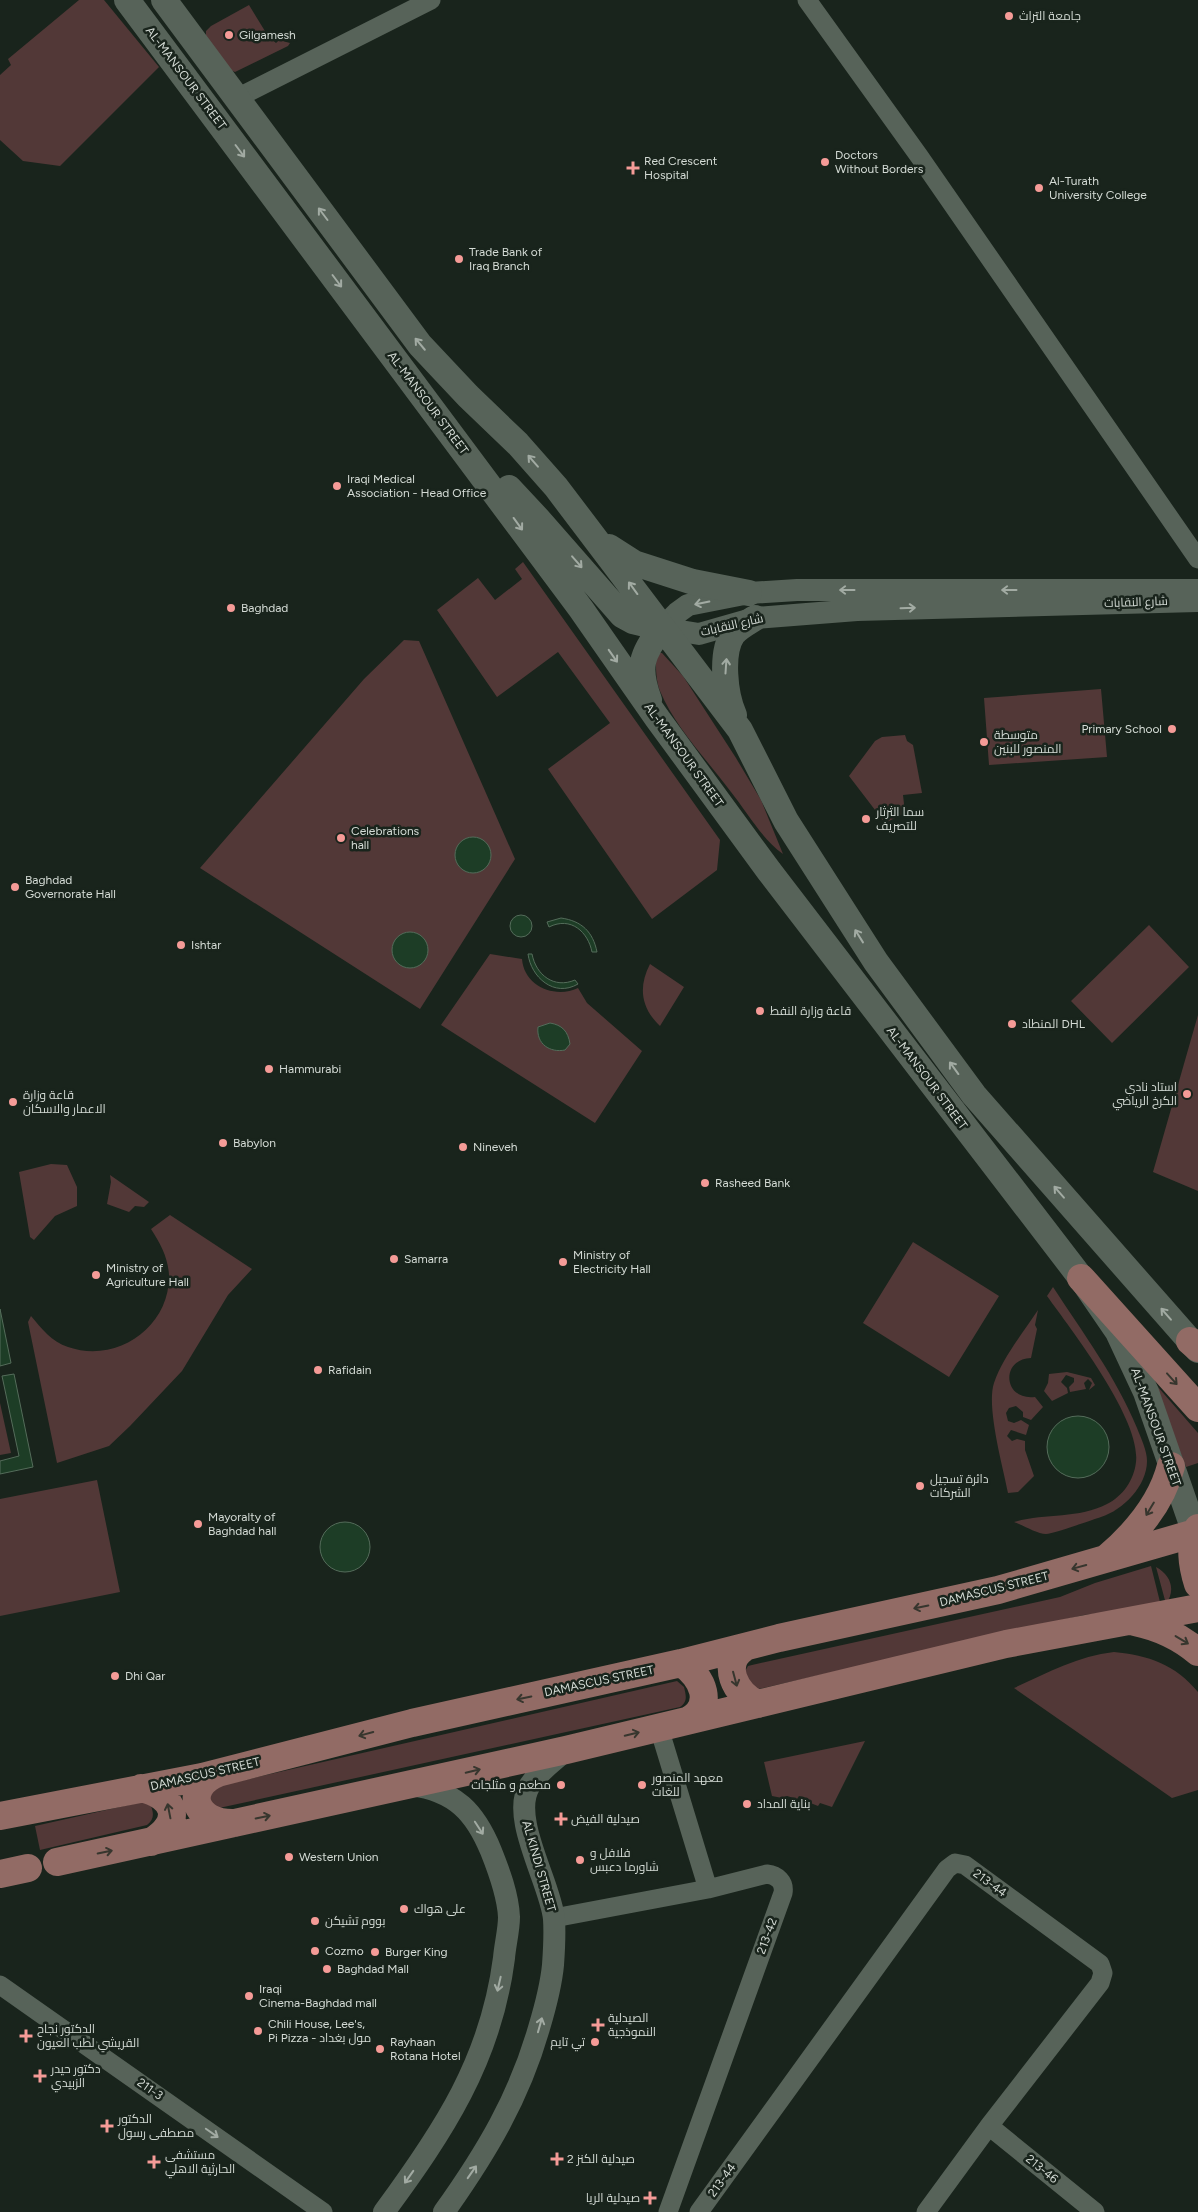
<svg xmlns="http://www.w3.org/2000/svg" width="1198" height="2212" font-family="Figtree,Cairo,sans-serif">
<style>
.green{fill:#523837}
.water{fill:#1d3d26;stroke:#546c5a}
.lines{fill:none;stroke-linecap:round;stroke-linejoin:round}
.minor{stroke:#576359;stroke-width:19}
.tertiary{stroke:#576359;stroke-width:22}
.secondary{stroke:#576359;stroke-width:26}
.primary{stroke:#926b65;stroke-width:28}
.oneway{stroke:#a2aba3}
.oneway2{stroke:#37362e}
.poi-dot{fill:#f59b97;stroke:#19241c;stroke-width:2}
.labels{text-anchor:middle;stroke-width:5;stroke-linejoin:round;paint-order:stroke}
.poi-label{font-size:12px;fill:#d4dbd5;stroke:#19241c;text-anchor:start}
.street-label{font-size:12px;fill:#d4dbd5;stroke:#19241c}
</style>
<rect width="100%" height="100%" fill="#19241c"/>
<path class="green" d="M79 0H104L159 67 60 166 23 161 0 140V75L11 65 8 59Z
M249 5 268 36 276 43 279 40 290 43 288 46 235 72 230 70 206 37V31L211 26Z
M523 562 720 840 717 870 652 919 548 769 610 723 558 652 497 697 437 610 478 578 495 600 522 579 515 569Z
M404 640 419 641 515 859 420 1009 200 868 364 679Z
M657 653H662L683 676 736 758 761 800 783 854C762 839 747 812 731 792 708 761 675 727 660 691 656 681 655 664 657 653Z
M1101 689 1107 757 989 765 984 698Z
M905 735 907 741 913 745 922 793 903 795 905 813 885 823 849 776 875 741 882 737Z
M1149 925 1189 967 1112 1043 1071 1001Z
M490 954 522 959C524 986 555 999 578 988L587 1003 642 1051 595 1123 441 1025Z
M650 964 684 987 660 1026C641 1008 638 987 650 964Z
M1198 1015V1191L1153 1172Z
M51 1164 67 1165 77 1187V1206L55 1216 34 1240 30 1237 19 1172Z
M110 1175 149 1202 144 1207 135 1206 129 1212 107 1204 111 1182Z
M170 1215 252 1269 228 1295 182 1371 130 1426 109 1446 57 1463 28 1322 31 1316C41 1328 52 1342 68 1347 117 1364 170 1327 169 1275 168 1257 160 1243 151 1229Z
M913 1242 999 1296 949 1377 863 1323Z
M1053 1287C1083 1333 1116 1377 1137 1428 1141 1438 1147 1451 1147 1461 1147 1486 1123 1510 1101 1517 1091 1520 1054 1534 1046 1534 1037 1534 1023 1525 1014 1522 1044 1513 1079 1519 1107 1504 1123 1496 1134 1480 1136 1462 1141 1419 1072 1331 1047 1296Z
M1038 1310 1035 1325 1037 1329 1031 1358C1000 1359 1003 1401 1035 1397L1043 1407 1031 1420 1023 1417V1412L1016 1406 1009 1408 1006 1413 1008 1421 1014 1423 1021 1420 1029 1425 1026 1435 1011 1430 1007 1436 1012 1441 1017 1439 1025 1441V1450L1034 1476 1018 1492 1008 1493C1003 1467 986 1407 994 1383 1003 1357 1023 1333 1038 1310Z
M1067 1372 1091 1378 1095 1385 1089 1390 1092 1383 1088 1379 1084 1383 1086 1389 1070 1392 1069 1387 1074 1382V1378L1066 1375 1061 1382 1067 1388 1068 1393 1052 1401 1044 1391 1048 1383 1049 1374Z
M1151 1379 1198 1433V1463L1186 1467Z
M0 1403 11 1453 0 1455Z
M97 1480 120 1592 0 1616V1499Z
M1151 1566 1161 1606 1084 1615 754 1690 743 1675 748 1666 752 1665 1060 1597 1095 1583Z
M1156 1567C1171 1575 1176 1590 1166 1604Z
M1114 1652C1148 1655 1176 1665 1198 1692V1790L1172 1798 1014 1688C1047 1673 1078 1656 1114 1652Z
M677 1681 684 1687C686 1695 688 1702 680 1707L219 1808 212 1807 206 1794 214 1787Z
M865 1741 832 1807 820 1803 818 1806 808 1802 809 1799 799 1796 797 1799 787 1796 782 1798 772 1796 764 1762Z
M142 1802 151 1806C154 1814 154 1820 147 1825L40 1850 35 1826Z"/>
<path class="water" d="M455 855a18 18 0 1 1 36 0a18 18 0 1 1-36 0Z
M510 926a11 11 0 1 1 22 0a11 11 0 1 1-22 0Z
M561 918C582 921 593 932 597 952H592C588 932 571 916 549 927L547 922Z
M392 950a18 18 0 1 1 36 0a18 18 0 1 1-36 0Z
M528 954H532C536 975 554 989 575 980L578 984C554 998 531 977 528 954Z
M550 1023C562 1025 568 1031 570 1044L565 1050C550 1053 536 1044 538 1027Z
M0 1309 11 1363 0 1366Z
M14 1374 33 1467 0 1474V1461L19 1456 2 1376Z
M1047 1447a31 31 0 1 1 62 0a31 31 0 1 1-62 0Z
M320 1547a25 25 0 1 1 50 0a25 25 0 1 1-50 0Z"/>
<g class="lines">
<path class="minor" d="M807 0 919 156 1198 559
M237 98 431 0
M659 1728 708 1889
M554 1918 708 1889 767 1874C777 1875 785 1882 783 1893L668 2212
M0 1985 323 2212
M989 2126 1095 2212
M699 2212 947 1869 955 1863 965 1865 1100 1964 1103 1973 1100 1983 989 2126 926 2212"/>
<path class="tertiary" d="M1198 590H797L749 593 688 605 677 613 662 628 699 634 755 618 857 610 1198 601
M384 2212C443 2132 491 2060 504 1958 505 1945 509 1930 509 1917 508 1895 499 1871 491 1851 475 1812 455 1791 412 1785
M444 2212C486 2153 519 2098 539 2028 545 2008 551 1986 553 1965 554 1951 555 1934 554 1919 551 1884 509 1817 530 1785 539 1771 554 1761 566 1750"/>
<path class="secondary" d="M127 0 581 609 657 718 769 871 1081 1278 1118 1332 1146 1392 1195 1533
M164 0 420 345 468 396 518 444 556 487 740 730 786 821 876 962 974 1095 1198 1350
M509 488 537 518 622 615 633 621 662 628
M609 547 634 563 693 582 749 593
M649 700C637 668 641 654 662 628
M734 715C725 695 720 653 733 634 739 627 747 623 755 618"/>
<path class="primary" d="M1081 1278 1198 1408
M1190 1341 1198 1348
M1198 1528C1189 1546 1192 1565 1198 1584
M1107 1558C1135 1534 1162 1502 1171 1466
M1135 1622C1159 1627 1179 1636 1198 1652
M744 1648C720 1663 735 1695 758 1704
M681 1663C703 1676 716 1707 687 1721
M218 1773C183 1787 193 1824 234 1823
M141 1788C176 1796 184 1822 151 1842
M0 1816 202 1777 412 1723 681 1663 779 1638 998 1590 1195 1533
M57 1862 566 1750 1006 1644 1198 1608
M0 1874 28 1868"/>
</g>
<defs><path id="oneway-shaft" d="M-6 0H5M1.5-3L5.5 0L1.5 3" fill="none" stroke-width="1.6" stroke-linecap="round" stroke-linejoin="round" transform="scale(1.25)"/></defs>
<g class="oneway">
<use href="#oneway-shaft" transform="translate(240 151) rotate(53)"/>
<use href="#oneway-shaft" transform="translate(323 214) rotate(-127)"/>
<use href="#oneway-shaft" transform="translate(337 281) rotate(53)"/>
<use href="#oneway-shaft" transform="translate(420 344) rotate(-130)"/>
<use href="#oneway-shaft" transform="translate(533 461) rotate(-131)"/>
<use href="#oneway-shaft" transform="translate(518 524) rotate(54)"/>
<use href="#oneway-shaft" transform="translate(577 562) rotate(49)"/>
<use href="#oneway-shaft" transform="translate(633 588) rotate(-126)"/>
<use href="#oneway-shaft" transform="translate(847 590) rotate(-180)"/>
<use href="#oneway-shaft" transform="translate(1009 590) rotate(-180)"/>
<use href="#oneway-shaft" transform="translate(702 603) rotate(169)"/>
<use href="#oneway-shaft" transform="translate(908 608) rotate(-2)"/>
<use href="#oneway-shaft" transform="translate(613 656) rotate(55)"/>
<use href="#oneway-shaft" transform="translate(726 666) rotate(-86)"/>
<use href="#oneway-shaft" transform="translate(859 936) rotate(-122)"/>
<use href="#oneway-shaft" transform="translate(954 1068) rotate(-126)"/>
<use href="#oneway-shaft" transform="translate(1059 1192) rotate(-131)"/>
<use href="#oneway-shaft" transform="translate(1166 1314) rotate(-131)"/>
<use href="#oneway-shaft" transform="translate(479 1828) rotate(57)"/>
<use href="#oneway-shaft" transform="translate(499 1984) rotate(103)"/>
<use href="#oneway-shaft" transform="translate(540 2025) rotate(-74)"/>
<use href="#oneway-shaft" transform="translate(212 2133) rotate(35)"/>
<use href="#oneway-shaft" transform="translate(472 2172) rotate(-55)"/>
<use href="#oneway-shaft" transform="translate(409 2177) rotate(125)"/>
</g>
<g class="oneway2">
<use href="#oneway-shaft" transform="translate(1172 1379) rotate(48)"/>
<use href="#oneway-shaft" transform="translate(1150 1509) rotate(121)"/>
<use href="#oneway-shaft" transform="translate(1079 1567) rotate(165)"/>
<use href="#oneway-shaft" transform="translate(921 1607) rotate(168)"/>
<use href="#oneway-shaft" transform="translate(1182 1640) rotate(31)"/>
<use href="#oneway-shaft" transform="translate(735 1679) rotate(75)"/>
<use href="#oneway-shaft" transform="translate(524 1698) rotate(168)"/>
<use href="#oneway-shaft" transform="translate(366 1734) rotate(165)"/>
<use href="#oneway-shaft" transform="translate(632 1734) rotate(-14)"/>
<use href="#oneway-shaft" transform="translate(473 1771) rotate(-13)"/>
<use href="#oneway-shaft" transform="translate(169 1811) rotate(-101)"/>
<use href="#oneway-shaft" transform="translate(263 1817) rotate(-12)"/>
<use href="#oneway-shaft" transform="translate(105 1852) rotate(-12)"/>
</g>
<g class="poi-dot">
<circle cx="1009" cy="16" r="5"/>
<circle cx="229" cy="35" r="5"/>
<circle cx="825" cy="162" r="5"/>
<path d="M630.5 160.5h5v5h5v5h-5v5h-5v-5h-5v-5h5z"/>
<circle cx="1039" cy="188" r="5"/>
<circle cx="459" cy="259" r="5"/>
<circle cx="337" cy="486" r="5"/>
<circle cx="231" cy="608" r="5"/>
<circle cx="1172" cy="729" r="5"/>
<circle cx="984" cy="742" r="5"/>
<circle cx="866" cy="819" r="5"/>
<circle cx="341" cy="838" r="5"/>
<circle cx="15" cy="887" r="5"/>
<circle cx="181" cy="945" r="5"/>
<circle cx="760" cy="1011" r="5"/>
<circle cx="1012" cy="1024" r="5"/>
<circle cx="269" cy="1069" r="5"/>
<circle cx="1187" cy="1094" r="5"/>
<circle cx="13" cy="1102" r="5"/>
<circle cx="223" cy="1143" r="5"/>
<circle cx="463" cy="1147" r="5"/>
<circle cx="705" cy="1183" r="5"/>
<circle cx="394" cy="1259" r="5"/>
<circle cx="563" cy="1262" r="5"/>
<circle cx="96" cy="1275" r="5"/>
<circle cx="318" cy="1370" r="5"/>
<circle cx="920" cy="1486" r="5"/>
<circle cx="198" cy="1524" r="5"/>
<circle cx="115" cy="1676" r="5"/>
<circle cx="561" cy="1785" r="5"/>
<circle cx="642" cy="1785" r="5"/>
<circle cx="747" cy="1804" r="5"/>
<path d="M558.5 1811.5h5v5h5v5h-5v5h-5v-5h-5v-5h5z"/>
<circle cx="289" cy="1857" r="5"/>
<circle cx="580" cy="1860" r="5"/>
<circle cx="404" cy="1909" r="5"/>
<circle cx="315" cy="1921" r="5"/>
<circle cx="315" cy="1951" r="5"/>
<circle cx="375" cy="1952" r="5"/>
<circle cx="327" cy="1969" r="5"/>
<circle cx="249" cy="1996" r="5"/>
<path d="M595.5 2017.5h5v5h5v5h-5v5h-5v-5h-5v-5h5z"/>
<circle cx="258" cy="2031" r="5"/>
<path d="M23.5 2028.5h5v5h5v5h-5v5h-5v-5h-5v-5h5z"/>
<circle cx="595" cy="2042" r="5"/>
<circle cx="380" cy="2049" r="5"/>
<path d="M37.5 2068.5h5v5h5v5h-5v5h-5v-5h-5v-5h5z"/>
<path d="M104.5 2118.5h5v5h5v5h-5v5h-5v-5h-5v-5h5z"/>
<path d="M554.5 2151.5h5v5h5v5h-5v5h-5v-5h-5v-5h5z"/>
<path d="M151.5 2154.5h5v5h5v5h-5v5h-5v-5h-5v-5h5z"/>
<path d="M647.5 2190.5h5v5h5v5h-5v5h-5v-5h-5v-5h5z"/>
</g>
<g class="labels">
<g class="poi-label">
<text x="1019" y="20">جامعة التراث</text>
<text x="239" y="39">Gilgamesh</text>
<text x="835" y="159">Doctors<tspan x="835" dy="14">Without Borders</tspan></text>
<text x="644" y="165">Red Crescent<tspan x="644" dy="14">Hospital</tspan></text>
<text x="1049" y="185">Al-Turath<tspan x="1049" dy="14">University College</tspan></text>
<text x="469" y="256">Trade Bank of<tspan x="469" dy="14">Iraq Branch</tspan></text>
<text x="347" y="483">Iraqi Medical<tspan x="347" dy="14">Association - Head Office</tspan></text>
<text x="241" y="612">Baghdad</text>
<text x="1162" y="733" text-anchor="end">Primary School</text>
<text x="994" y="739">متوسطة<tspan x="994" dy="14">المنصور للبنين</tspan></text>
<text x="876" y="816">سما الثرثار<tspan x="876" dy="14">للتصريف</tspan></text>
<text x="351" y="835">Celebrations<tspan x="351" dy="14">hall</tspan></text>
<text x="25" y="884">Baghdad<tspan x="25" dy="14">Governorate Hall</tspan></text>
<text x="191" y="949">Ishtar</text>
<text x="770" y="1015">قاعة وزارة النفط</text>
<text x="1022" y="1028">المنطاد DHL</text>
<text x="279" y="1073">Hammurabi</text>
<text x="1177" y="1091" text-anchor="end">استاد نادي<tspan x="1177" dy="14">الكرخ الرياضي</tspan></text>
<text x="23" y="1099">قاعة وزارة<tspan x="23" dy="14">الاعمار والاسكان</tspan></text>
<text x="233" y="1147">Babylon</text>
<text x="473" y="1151">Nineveh</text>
<text x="715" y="1187">Rasheed Bank</text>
<text x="573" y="1259">Ministry of<tspan x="573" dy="14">Electricity Hall</tspan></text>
<text x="404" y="1263">Samarra</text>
<text x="106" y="1272">Ministry of<tspan x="106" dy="14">Agriculture Hall</tspan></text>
<text x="328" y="1374">Rafidain</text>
<text x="930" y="1483">دائرة تسجيل<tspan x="930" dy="14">الشركات</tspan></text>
<text x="208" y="1521">Mayoralty of<tspan x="208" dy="14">Baghdad hall</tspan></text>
<text x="125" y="1680">Dhi Qar</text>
<text x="652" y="1782">معهد المنصور<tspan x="652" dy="14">للغات</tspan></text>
<text x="551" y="1789" text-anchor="end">مطعم و مثلجات</text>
<text x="757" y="1808">بناية المداد</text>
<text x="571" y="1823">صيدلية الفيض</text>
<text x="590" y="1857">فلافل و<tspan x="590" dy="14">شاورما دعبس</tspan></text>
<text x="299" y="1861">Western Union</text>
<text x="414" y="1913">على هواك</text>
<text x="325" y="1925">بووم تشيكن</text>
<text x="325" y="1955">Cozmo</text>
<text x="385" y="1956">Burger King</text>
<text x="337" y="1973">Baghdad Mall</text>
<text x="259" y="1993">Iraqi<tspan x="259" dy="14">Cinema-Baghdad mall</tspan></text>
<text x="608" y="2022">الصيدلية<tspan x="608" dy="14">النموذجية</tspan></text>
<text x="268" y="2028">Chili House, Lee's,<tspan x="268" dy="14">Pi Pizza - مول بغداد</tspan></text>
<text x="37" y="2033">الدكتور نجاح<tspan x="37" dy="14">القريشي لطب العيون</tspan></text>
<text x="390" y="2046">Rayhaan<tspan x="390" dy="14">Rotana Hotel</tspan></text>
<text x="585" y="2046" text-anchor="end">تي تايم</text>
<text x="51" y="2073">دكتور حيدر<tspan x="51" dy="14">الزبيدي</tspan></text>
<text x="118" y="2123">الدكتور<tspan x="118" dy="14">مصطفى رسول</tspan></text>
<text x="165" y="2159">مستشفى<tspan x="165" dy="14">الحارثية الاهلي</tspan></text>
<text x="567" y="2163">صيدلية الكنز 2</text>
<text x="640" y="2202" text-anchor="end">صيدلية الريا</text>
</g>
<g class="street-label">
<text transform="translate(186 78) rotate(53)" y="4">AL-MANSOUR STREET</text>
<text transform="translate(428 403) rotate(53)" y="4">AL-MANSOUR STREET</text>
<text transform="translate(1136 602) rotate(-2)" y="4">شارع النقابات</text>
<text transform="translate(732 625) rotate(-13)" y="4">شارع النقابات</text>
<text transform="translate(684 755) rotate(54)" y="4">AL-MANSOUR STREET</text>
<text transform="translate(927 1078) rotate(53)" y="4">AL-MANSOUR STREET</text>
<text transform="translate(1156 1427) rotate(70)" y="4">AL-MANSOUR STREET</text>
<text transform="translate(994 1589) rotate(-14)" y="4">DAMASCUS STREET</text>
<text transform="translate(599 1681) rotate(-12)" y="4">DAMASCUS STREET</text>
<text transform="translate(205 1774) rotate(-13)" y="4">DAMASCUS STREET</text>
<text transform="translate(539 1866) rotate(74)" y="4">AL KINDI STREET</text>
<text transform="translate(990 1883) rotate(36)" y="4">213-44</text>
<text transform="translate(767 1936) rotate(-70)" y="4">213-42</text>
<text transform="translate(150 2089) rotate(35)" y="4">211-3</text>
<text transform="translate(1042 2169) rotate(39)" y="4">213-46</text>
<text transform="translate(722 2180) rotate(-54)" y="4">213-44</text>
</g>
</g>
</svg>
